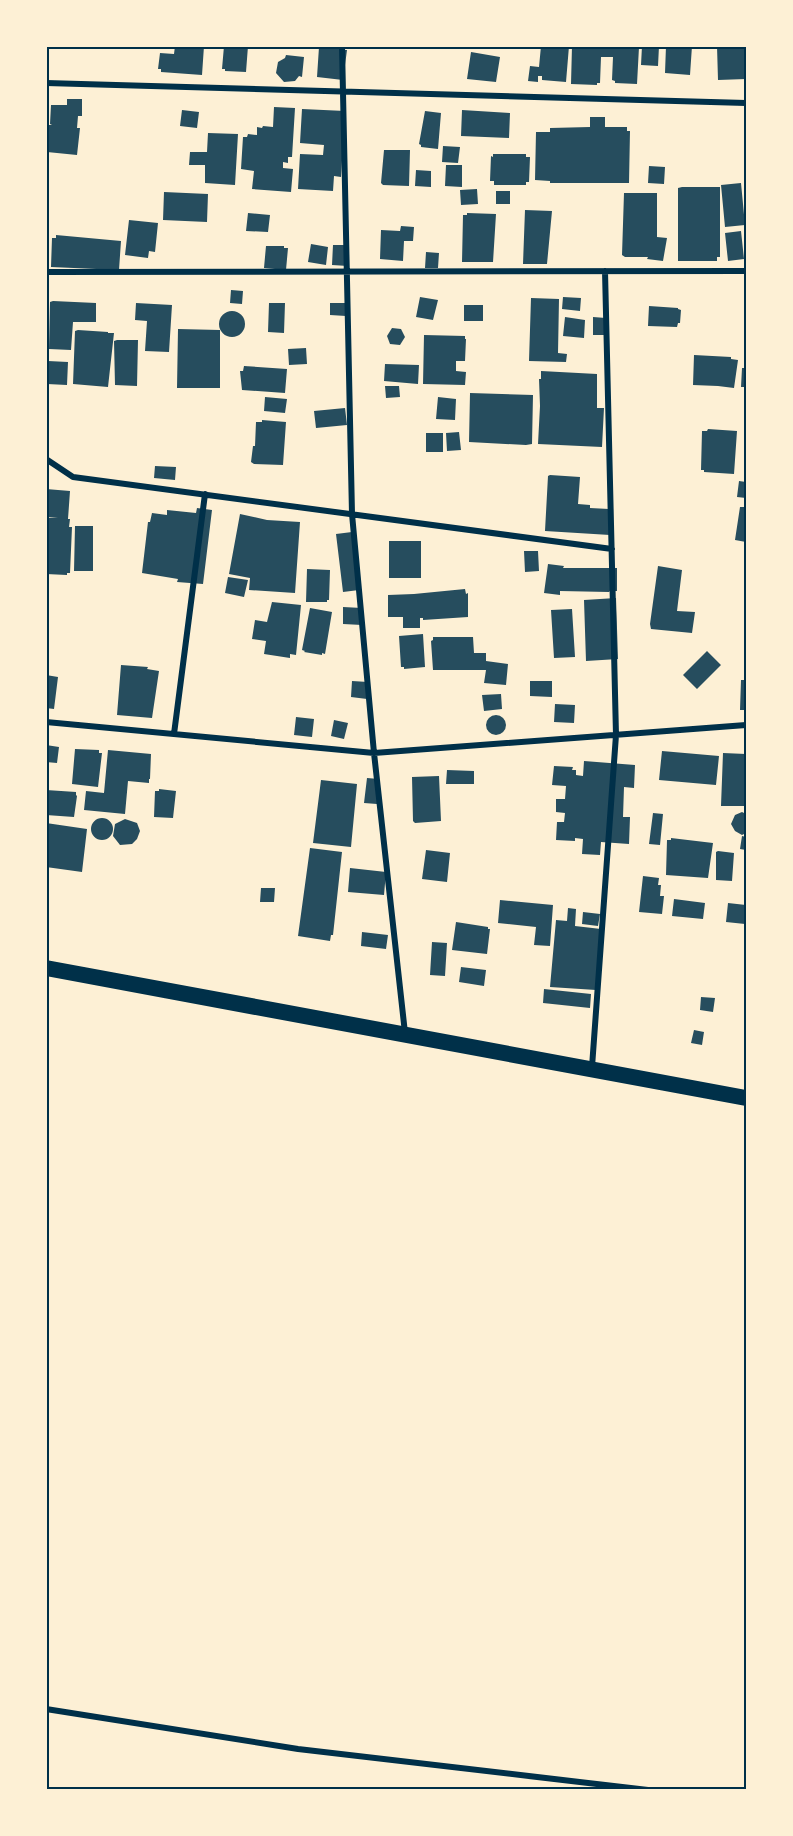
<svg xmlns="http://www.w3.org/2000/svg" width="793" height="1836" font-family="'PT Sans',sans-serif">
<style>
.building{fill:#264d5e}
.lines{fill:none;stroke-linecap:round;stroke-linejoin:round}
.minor{stroke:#003049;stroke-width:6}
.trunk{stroke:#003049;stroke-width:16}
.neatline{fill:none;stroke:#003049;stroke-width:2}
</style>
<rect width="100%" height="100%" fill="#fdf0d5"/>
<path class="building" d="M175 46H204L202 75 161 72V69H158L160 53 174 54Z
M224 46H248L246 72 225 71V69H222Z
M541 46H569L566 82 542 80V76H538V82L528 81 530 66 539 67Z
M572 46 639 47 637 84 615 83V81L612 80 613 57H601L600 83H597V85L571 84Z
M642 46H659L658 66 641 65Z
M666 46H692L690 75 665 73Z
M717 46H746V79L718 80Z
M319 47 342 48V50H347L343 80 317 77Z
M471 52 500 57 496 82 467 79Z
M286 55 304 57 302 77 299 76 295 81 284 82 276 73 278 62 285 58Z
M67 99H82V116H78L77 128H80L77 155 47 152 49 125H52L50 124 51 105H67Z
M274 107 295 108 292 157H288V163L283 162V168L293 169 291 192 252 189 254 171 241 169 243 137H247L248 134 257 135V127L262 128 263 126 273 127Z
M302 109 345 111 341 177 334 176 333 191 298 189 300 154 323 155 324 145 300 143Z
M182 110 199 112 197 128 180 126Z
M462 110 510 113 509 138 461 136Z
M425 111 441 113 438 149 421 147V145L419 144Z
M590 117H605V127H627V131H630L629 183H550V181L535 180 536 132H550V128L590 127Z
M208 133 238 134 235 185 205 183V165H189L190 152H207Z
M443 146 460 147 458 163 442 162Z
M384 150H410L409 186 383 185 381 183Z
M493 154H526V157H530L529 182H526V185H494V181H490L491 156 493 157Z
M446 165H462V187L445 186Z
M649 166 665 167 664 184 648 183Z
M416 170 431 171V187L415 186Z
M741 183 745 225 725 227 721 185Z
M682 187H720V257H717V261H678V188Z
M477 189 478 204 461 205 460 190Z
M496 191H510V204H496Z
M164 192 208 194 207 222 163 220Z
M624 193H657V237L667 238 663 261 647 259 648 257H625L622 255Z
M525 210 552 211 547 264H523Z
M248 213 270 215 268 232 246 231Z
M467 213 496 214 493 262H462L463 215H467Z
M129 220 158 223 155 252 149 251 148 258 125 255Z
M401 226 414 227 413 241H404L403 261 380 259 381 230 400 231Z
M741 231 744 259 728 261 725 233Z
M56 235 121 241 119 270 51 267 52 238H56Z
M311 244 328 247 326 265 308 262Z
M333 245H349L348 266 332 265Z
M266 246H284V248H288L286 270 264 268Z
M426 252 439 253 438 268H425Z
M231 290 243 291 242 304 230 303Z
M420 297 438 300 433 320 416 317Z
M563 297 581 298 580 311 562 309Z
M531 298 559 299 558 353 567 354 566 362 529 361Z
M53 301 96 303V322H73L71 350 49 349 50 302Z
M136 303 172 305 169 352 145 351 147 321 135 320Z
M269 303H285L284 333 268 332Z
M330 303H346V316L330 315Z
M464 305H483V321H464Z
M649 306 678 308V309L681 310 680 323H678L677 327 648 326Z
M219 324a13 13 0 1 1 26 0a13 13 0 1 1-26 0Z
M565 317 585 320 584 338 563 336Z
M593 317 606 318V335H593Z
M392 328 401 329 405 337 400 345 390 344 387 336Z
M178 329 220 330V388H177Z
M78 330 108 332V333H114L108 387 73 384 75 331Z
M424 335 465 336V339H466L465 361H456V371L466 372 465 385 423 384Z
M117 340H138L137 386 115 385 114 341Z
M306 348 307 364 289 365 288 349Z
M694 355 731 357V359L738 360 734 388 718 386 693 385Z
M48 361 68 362 67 385 47 384Z
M385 364 419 365 418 384 384 381Z
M244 366 287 369 285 393 242 390 240 371H243Z
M742 368H746V387H741Z
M541 371 597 374V408H604L602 447 538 444 540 406 539 379H541Z
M385 386H399L400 397 386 398Z
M470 393 533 395 532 444 526 445 469 442Z
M265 397 287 399 285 413 264 411Z
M438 397 456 399 455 420 436 419Z
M345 408 347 425 316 428 314 411Z
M262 420 286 422 283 465 254 464 251 462 253 446H255L256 422H262Z
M708 429 737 431 734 474 704 472V470H701L702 431H707Z
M459 432 461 450 447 451 446 433Z
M426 433H443V452H426Z
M155 466 176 467 175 480 154 478Z
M550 475 580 477 578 504 590 505V508L609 509 610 535 545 531 548 476Z
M739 481 746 482V498L737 497Z
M46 489 70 491 68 519H70L69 527H72L70 573H67V575L46 574V518H58L46 517Z
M740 507H746V542L735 540Z
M197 508 212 510 203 584 177 582 178 579 142 573 148 522H150L152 513 167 515V510L196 513Z
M240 514 267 520 300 522 295 593 249 590 250 578 229 574Z
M75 526H93V571H74Z
M352 532 359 590 343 592 336 534Z
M389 541H421V578H389Z
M524 551H538L539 571 525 572Z
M548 564 564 566 563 568H617V591H610L609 592 560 591V595L544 593Z
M658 566 682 570 677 611 695 612 692 633 651 629 650 624Z
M307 569 330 570 329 600H327V602H306Z
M228 577 248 580 244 597 225 593Z
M465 589 466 594 468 593V617L423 620V618H420V628H403V617H388V595L414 594Z
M616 598 618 659 586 661 584 600Z
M272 602 301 605 296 655 290 654V658L264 654 266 641 252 639 255 620 267 622Z
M343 607 362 608V625L343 624Z
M310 608 332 612 325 654 322 653V655L304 652 305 651 302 650Z
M572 609 575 657 554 658 551 610Z
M423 634 425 667 404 669V667H401L399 636Z
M433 637H473L474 653H486V661L508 664 506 685 484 683 486 670H433L431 641 433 640Z
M707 651 721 665 697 689 683 675Z
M121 665 148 667 147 669 159 671 152 718 117 715Z
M46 675 58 677 54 709 46 708Z
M741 680H746V710H740Z
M352 681 368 682 367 699 351 697Z
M530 681H552V697L530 696Z
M501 694 502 709 484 711 482 695Z
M555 704 575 705 574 723 554 722Z
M486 725a10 10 0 1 1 20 0a10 10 0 1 1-20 0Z
M296 717 314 719 312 737 294 735Z
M334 720 348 723 344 739 331 736Z
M46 745 59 747 57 763 46 762Z
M75 749 99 750V753H102L98 787 72 784Z
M108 750 151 754 150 779H149V783L128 781 125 814 84 810 86 791 104 793Z
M662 751 719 756 716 785 659 780Z
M723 753 746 754 745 806H721Z
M584 761 635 765 634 788 624 787 623 817H630L629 844 601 842 600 855 582 854 583 839 575 838V841L556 840 557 822H564L565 813 556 812V799H565L566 786 552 785 554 766 573 767 572 770H576V775L583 776Z
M447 770 474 771V784H446Z
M439 776 441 821 415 823 413 821 412 777Z
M367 778 379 779 377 804 364 803Z
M321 780 357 784 351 847 313 843Z
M159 789 176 791 173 818 154 817 155 791H159Z
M46 790 76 792V795L77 796 74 817 46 815Z
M742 812 746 814V833L742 835 735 831 731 824 735 815Z
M653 813 663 814 660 845 649 844Z
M91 829a11 11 0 1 1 22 0a11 11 0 1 1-22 0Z
M125 819 137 823 140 831 137 839 132 844 120 845 113 836 115 824Z
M46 823 87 829 82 872 46 867Z
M742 836 746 837V850L740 849Z
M671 838 713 843 708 878 666 875 667 840H671Z
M310 848 342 852 333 935H331L330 941 298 936Z
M426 850 450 853 447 882 422 879Z
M718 851 734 853 732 881 716 880V852Z
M350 868 386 872 384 895 348 892Z
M643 876 659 878 658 885H661L660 896H664L662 914 639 912Z
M261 888H275L274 902H260Z
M674 899 705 903 703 919 672 916Z
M500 900 553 905 550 946 534 945 536 927 498 923Z
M728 903 746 905 745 924 726 922Z
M568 908 576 909 575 926 601 929 596 990 550 987 556 920 567 921Z
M583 912 600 914 598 926 582 924Z
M456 922 488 927V929H490L487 954 452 950Z
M362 932 388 935 386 949 361 946Z
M432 942 447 943 445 976 430 975Z
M461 967 486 970 484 986 459 982Z
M544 989 591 994 590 1008 543 1003Z
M701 997 715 998 713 1012 700 1010Z
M694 1030 704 1032 702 1045 691 1043Z"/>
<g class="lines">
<path class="minor" d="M342 46 352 514 374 753 405 1033
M46 83 746 103
M46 272 746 271
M46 459 73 477 612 549
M46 722 374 753 746 725
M174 734 205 494
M592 1067 616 735 605 271
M46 1709 298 1749 648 1790"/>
<path class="trunk" d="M46 968 746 1098"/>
</g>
<rect width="793" height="1836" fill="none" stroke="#fdf0d5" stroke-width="96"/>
<rect x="48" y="48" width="697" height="1740" class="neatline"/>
</svg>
